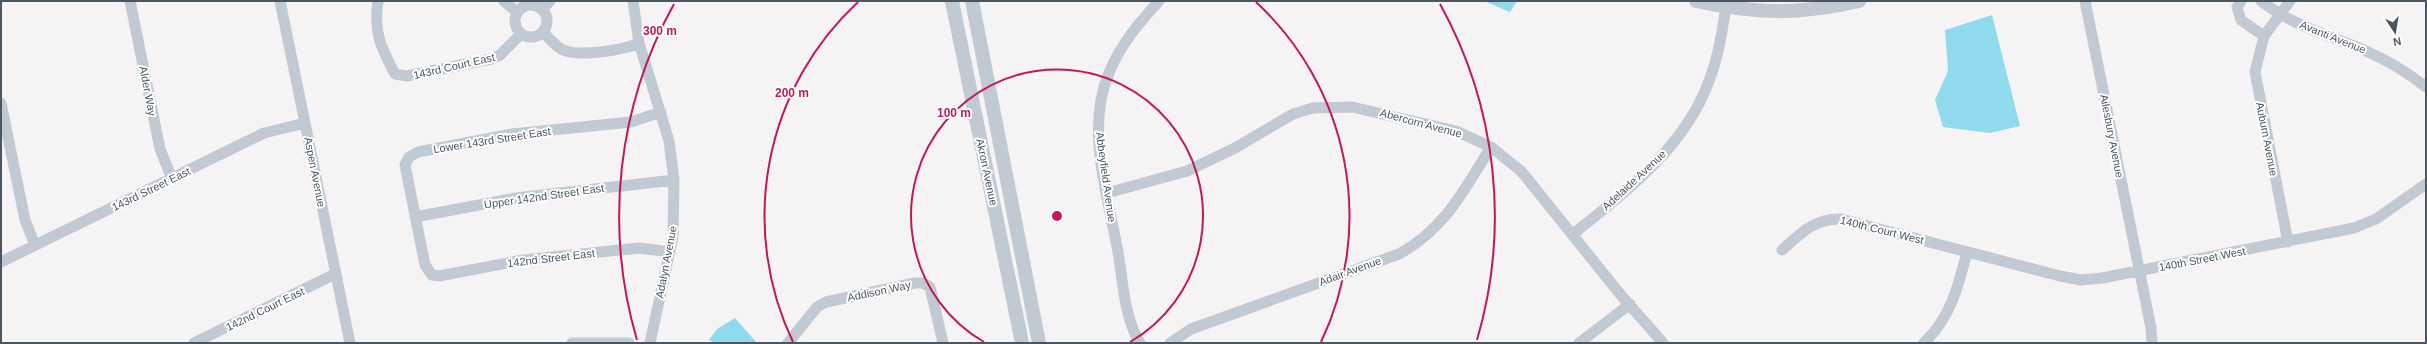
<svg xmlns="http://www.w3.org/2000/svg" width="2427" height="344" font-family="Helvetica,sans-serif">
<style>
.water{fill:#90daee}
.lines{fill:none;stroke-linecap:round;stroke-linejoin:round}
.minor{stroke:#c1cad2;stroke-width:11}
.tertiary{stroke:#c1cad2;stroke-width:14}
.ring{fill:none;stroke:#c2185b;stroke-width:2}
.labels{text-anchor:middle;stroke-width:4;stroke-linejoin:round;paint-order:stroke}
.street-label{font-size:11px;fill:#4a5661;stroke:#fff}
.centre{fill:#c2185b;stroke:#fff;stroke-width:2}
.ring-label{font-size:12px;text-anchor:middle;font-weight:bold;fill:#c2185b;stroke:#fff;stroke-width:4;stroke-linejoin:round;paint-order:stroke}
</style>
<rect width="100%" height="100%" fill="#f5f3f3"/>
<path class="water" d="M1484 1H1517L1510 12Z
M1992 15 2020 126 1990 133 1943 127 1935 100 1948 71 1945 30Z
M735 318 757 343H715L709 340 717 329Z"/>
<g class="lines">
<path class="minor" d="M130 1 160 149 172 179
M280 1 350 343
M378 1C373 32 381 47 395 74L407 76 491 59 500 55 521 34
M504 1 517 12
M633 1 639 43 669 141 674 180 673 236 650 343
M2085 1 2151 328 2152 343
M2241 1 2237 7 2241 20 2264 36
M2261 1C2293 26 2329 35 2366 51 2387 60 2408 73 2426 87
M515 21a16 16 0 1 1 32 0a16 16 0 1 1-32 0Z
M542 9 550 1
M543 32C549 38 555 46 563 50 579 57 624 50 639 43
M1 103 25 220 35 245
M661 112 631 122 512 134 418 152 409 157 405 165 425 265 432 275 439 276 523 260 591 253 639 248 670 252
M1107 193 1187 171 1235 148 1293 114 1313 108 1352 107 1456 131 1491 147 1521 171 1620 294 1663 343
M415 217 516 198 674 180
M1573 234C1626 192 1685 147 1709 81 1718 58 1722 32 1726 7
M2288 242 2255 72 2264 36 2290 1
M1782 250C1800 234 1815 218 1841 219L2060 276 2081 280 2102 278 2354 228 2376 219 2426 184
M1 262 264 133 305 123
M194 343 335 274
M572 343H629
M788 343 817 307 826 302 915 283H923L930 287 943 343
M1140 343C1124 318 1123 281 1118 252 1108 196 1085 129 1109 73 1120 45 1139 23 1159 1
M1170 343 1191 329 1399 254C1445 229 1464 190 1491 147
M1579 343 1630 304
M1924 343C1951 317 1958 287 1967 252"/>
<path class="tertiary" d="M952 1 1022 343
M972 1 1039 343
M1696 1C1756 14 1799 15 1859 1"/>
</g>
<g class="ring">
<path d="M984 342A146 146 0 1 1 1130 342"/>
<path d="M793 342A292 292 0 0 1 858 2M1256 2A292 292 0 0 1 1321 342"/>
<path d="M637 340A438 438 0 0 1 674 4M1440 4A438 438 0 0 1 1477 340"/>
</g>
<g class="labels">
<g class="street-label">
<text transform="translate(2333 37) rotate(22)" y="4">Avanti Avenue</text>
<text transform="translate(454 66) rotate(-13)" y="4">143rd Court East</text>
<text transform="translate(148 91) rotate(79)" y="4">Alder Way</text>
<text transform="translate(1421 123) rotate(15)" y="4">Abercorn Avenue</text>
<text transform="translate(2112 136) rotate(79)" y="4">Ailesbury Avenue</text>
<text transform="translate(2267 139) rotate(79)" y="4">Auburn Avenue</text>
<text transform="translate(492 140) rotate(-9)" y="4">Lower 143rd Street East</text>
<text transform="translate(315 172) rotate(79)" y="4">Aspen Avenue</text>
<text transform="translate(987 172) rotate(78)" y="4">Akron Avenue</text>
<text transform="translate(1106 177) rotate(82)" y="4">Abbeyfield Avenue</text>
<text transform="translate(1634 180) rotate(-43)" y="4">Adelaide Avenue</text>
<text transform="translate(151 189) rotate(-26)" y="4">143rd Street East</text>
<text transform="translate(544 196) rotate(-8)" y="4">Upper 142nd Street East</text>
<text transform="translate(1882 230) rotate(14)" y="4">140th Court West</text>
<text transform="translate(551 258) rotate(-7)" y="4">142nd Street East</text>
<text transform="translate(2202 259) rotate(-11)" y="4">140th Street West</text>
<text transform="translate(666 262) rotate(-79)" y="4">Adalyn Avenue</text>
<text transform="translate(1350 271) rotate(-20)" y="4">Adair Avenue</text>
<text transform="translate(879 291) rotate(-12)" y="4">Addison Way</text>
<text transform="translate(265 309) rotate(-26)" y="4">142nd Court East</text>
</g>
</g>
<circle cx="1057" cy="216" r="6" class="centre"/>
<g class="ring-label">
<text x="660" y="35">300 m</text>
<text x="792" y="97">200 m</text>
<text x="954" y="117">100 m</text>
</g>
<rect width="2427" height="344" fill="none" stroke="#4a5661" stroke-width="4"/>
<g transform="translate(2395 32) rotate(168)" stroke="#ffffff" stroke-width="3" paint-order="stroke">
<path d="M0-3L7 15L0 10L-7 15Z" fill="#4a5661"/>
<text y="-6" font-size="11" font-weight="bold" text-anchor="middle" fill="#4a5661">N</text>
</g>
</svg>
